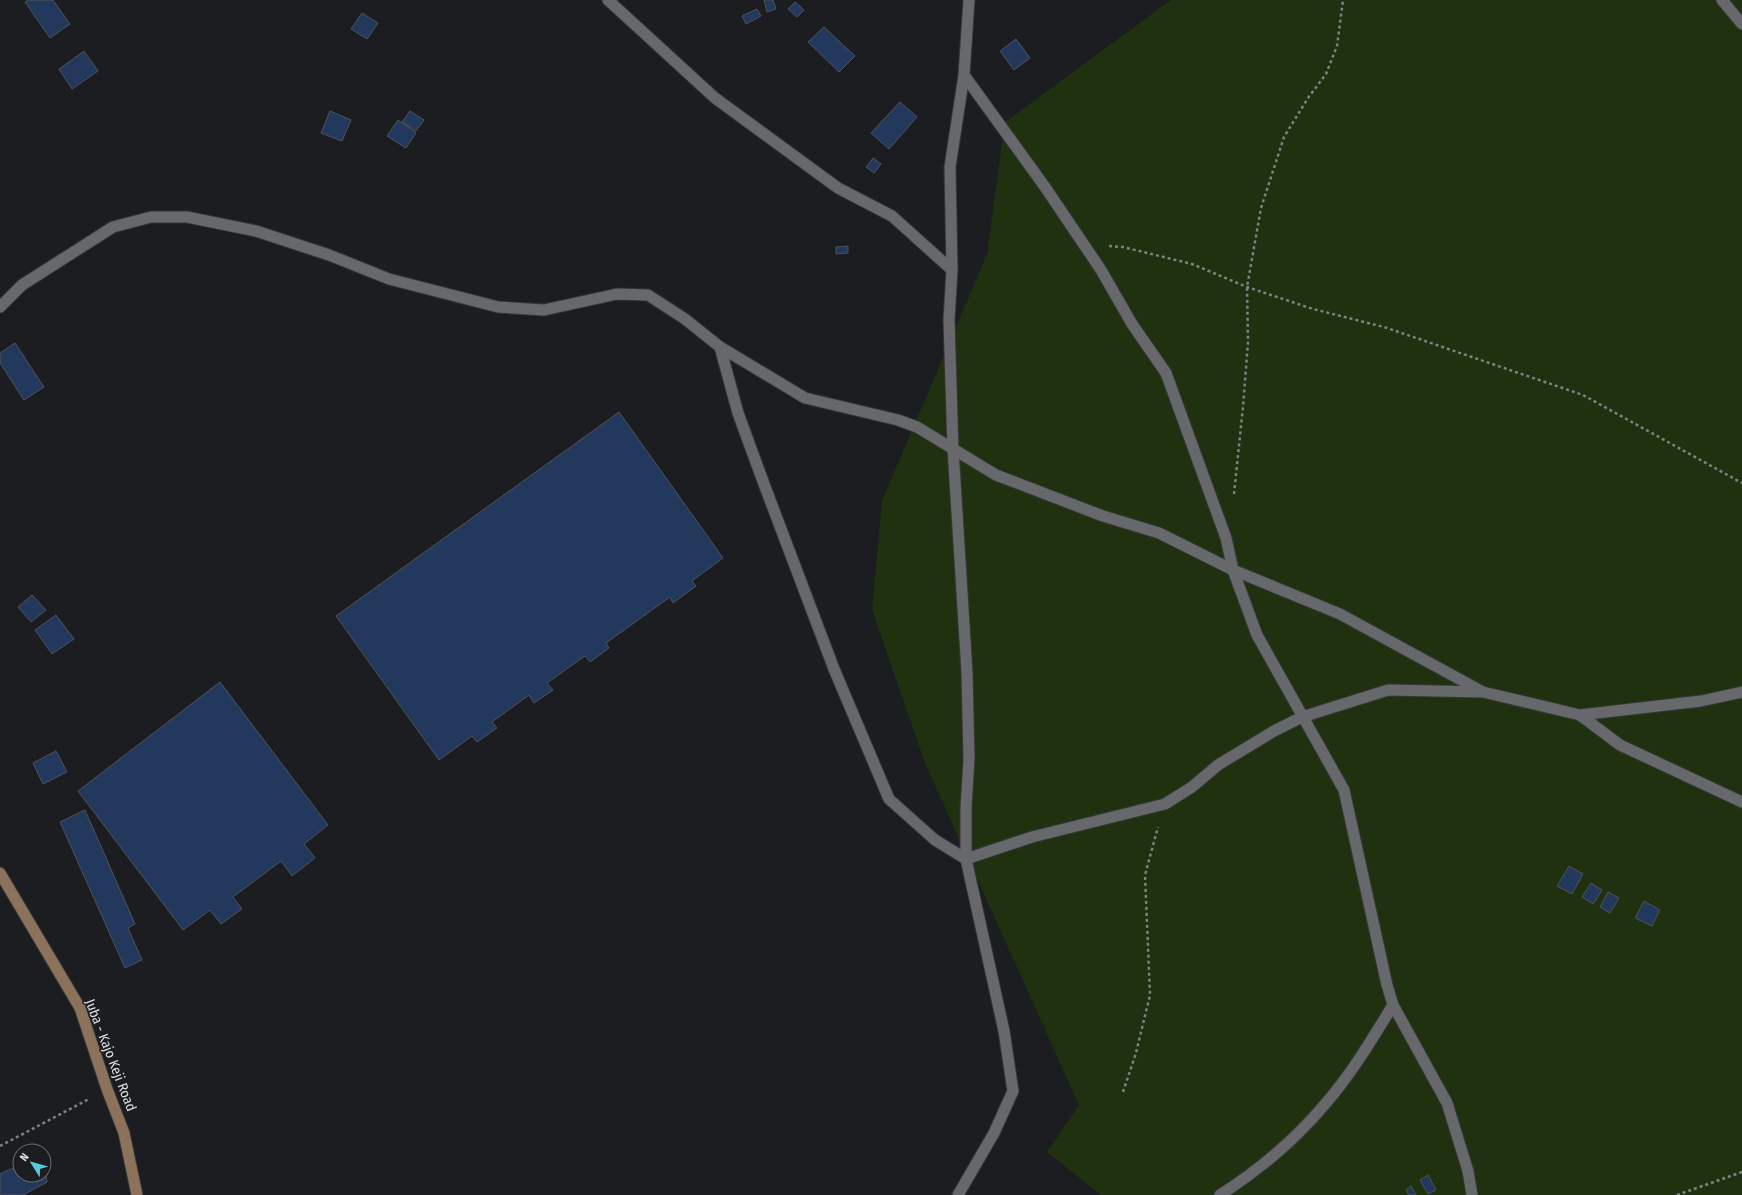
<svg xmlns="http://www.w3.org/2000/svg" width="1742" height="1195" font-family="'Fira Sans Condensed',sans-serif">
<style>
.green{fill:#203110}
.building{fill:#22385d;stroke:#505357}
.lines{fill:none;stroke-linecap:round;stroke-linejoin:round}
.minor-casing{stroke:#363739;stroke-width:13}
.tertiary-casing{stroke:#363739;stroke-width:13}
.secondary-casing{stroke:#363739;stroke-width:13}
.path{stroke:#7f8183;stroke-width:2.5;stroke-dasharray:3 3;stroke-linecap:butt}
.minor{stroke:#66686c;stroke-width:11}
.tertiary{stroke:#66686c;stroke-width:11}
.secondary{stroke:#8c725a;stroke-width:11}
.labels{text-anchor:middle;stroke-width:3;stroke-linejoin:round;paint-order:stroke}
.street-label{font-size:14px;fill:#dedfe1;stroke:#1b1d20}
</style>
<rect width="100%" height="100%" fill="#1b1d20"/>
<path class="green" d="M1171 0H1742V1195H1101L1047 1152 1079 1105 925 763 872 610 882 501 987 254 1005 122Z"/>
<path class="building" d="M29 0H53L70 24 50 38 25 2Z
M764 0H773L776 9 767 12Z
M795 2 804 10 797 17 788 9Z
M757 9 761 16 746 24 742 16Z
M362 13 378 23 367 39 351 29Z
M824 27 855 56 839 72 808 42Z
M1016 39 1030 58 1014 70 1000 51Z
M84 51 98 71 72 89 59 69Z
M900 102 917 117 889 149 871 133Z
M330 111 351 120 342 141 321 133Z
M410 111 424 120 416 131 402 122Z
M398 120 416 133 406 148 387 136Z
M873 158 881 164 874 173 866 167Z
M848 246V253L836 254V247Z
M15 343 44 387 24 400 0 363V353Z
M619 412 723 558 692 581 696 586 673 603 670 597 606 643 609 648 590 662 585 656 547 683 553 690 534 703 529 695 492 722 497 728 477 742 472 736 439 760 336 616Z
M32 595 46 610 31 622 18 607Z
M56 615 74 639 52 654 35 630Z
M220 682 328 825 304 844 315 858 292 876 281 861 233 897 242 909 221 924 210 910 183 930 78 791Z
M56 751 67 772 43 784 33 763Z
M85 810 135 924 128 928 142 960 125 968 60 822Z
M1569 866 1583 874 1572 894 1557 886Z
M1591 883 1602 890 1593 904 1582 897Z
M1608 892 1619 898 1610 913 1600 907Z
M1644 901 1660 910 1652 926 1635 918Z
M44 1163 47 1182 23 1195H0V1174L20 1165V1175H44Z
M1428 1175 1436 1190 1428 1194 1420 1180Z
M1411 1186 1416 1195H1409L1406 1190Z"/>
<g class="lines">
<defs>
<path id="minor" d="M608 0 715 98 838 188 892 216 952 270
M964 75 1045 187 1101 270 1132 324 1166 373 1226 538 1233 570 1257 635 1344 790 1387 985 1393 1005 1447 1103 1468 1171 1472 1195
M0 307 22 285 113 227 151 217H187L256 231 329 255 389 279 498 307 544 310 617 294 648 295 685 319 720 347 805 398 898 420 917 427 996 475 1103 516 1159 533 1233 570 1340 614 1483 692
M720 347 738 413 764 484 834 669 889 799 935 840 966 859 1032 837 1165 804 1192 787 1218 765 1274 731 1302 717 1388 690 1483 692 1580 715 1701 701 1742 692
M1580 715 1620 745 1742 802
M958 1195 994 1133 1013 1091 1004 1031 966 859V808L969 759 967 672 953 449 949 320 952 270 950 167 964 75 969 0
M1220 1195C1259 1170 1296 1139 1326 1103 1352 1073 1372 1039 1393 1005"/>
<path id="tertiary" d="M1722 0 1742 24"/>
<path id="secondary" d="M0 873 80 1008 107 1089 124 1133 137 1195"/>
</defs>
<use href="#minor" class="minor-casing"/>
<use href="#tertiary" class="tertiary-casing"/>
<use href="#secondary" class="secondary-casing"/>
<path class="path" d="M1109 246 1123 247 1192 264 1247 287 1313 309 1384 327 1583 395 1742 483
M1234 494 1243 407 1248 342 1247 287 1261 208 1284 137 1308 98 1326 74 1337 46 1343 0
M1123 1092 1136 1053 1150 995 1145 875 1158 827
M0 1146 89 1099
M1677 1195 1742 1172"/>
<use href="#minor" class="minor"/>
<use href="#tertiary" class="tertiary"/>
<use href="#secondary" class="secondary"/>
</g>
<g class="labels">
<g class="street-label">
<text transform="translate(111 1055) rotate(69)" y="5">Juba - Kajo Keji Road</text>
</g>
</g>
<g transform="translate(32 1163) rotate(307)"><circle r="19" fill="#1b1d20" stroke="#696b6d"/>
<path d="M0-3L7 15L0 10L-7 15Z" fill="#57c9e2"/>
<text y="-6" font-size="11" font-weight="bold" text-anchor="middle" fill="#dedfe1">N</text>
</g>
</svg>
